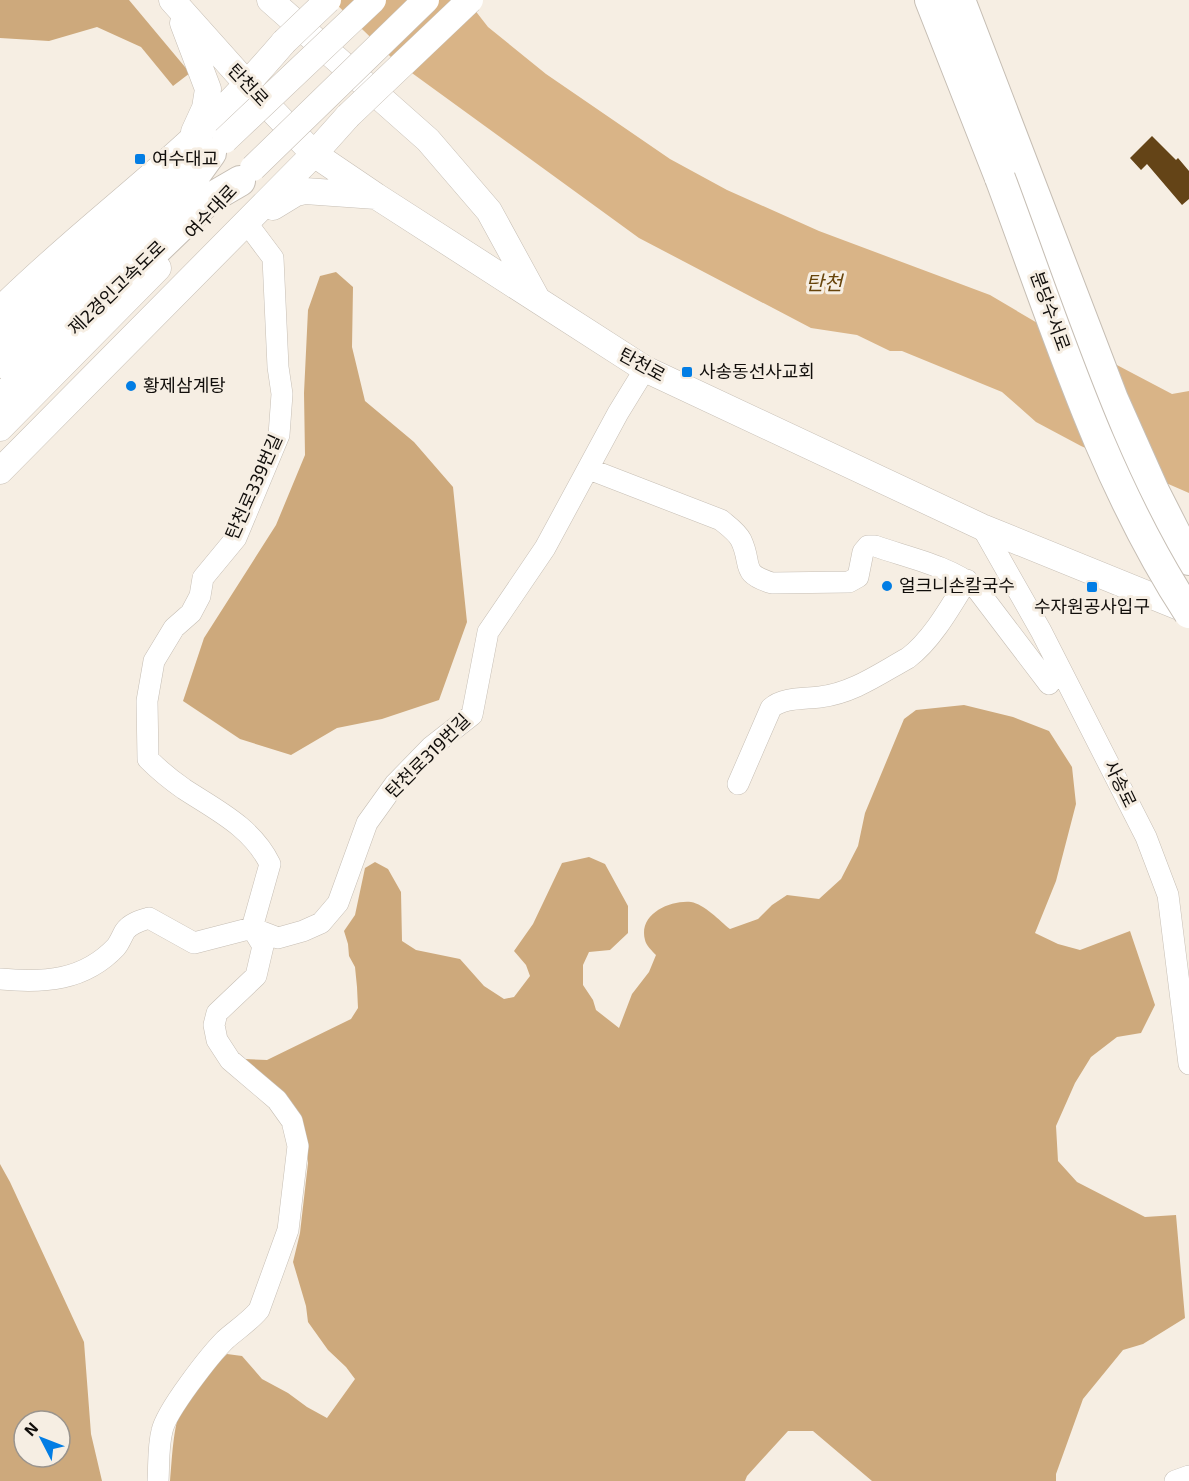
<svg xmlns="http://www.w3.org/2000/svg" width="1189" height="1481" font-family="'Exo 2','Noto Sans KR',sans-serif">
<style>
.forest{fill:#cda97c;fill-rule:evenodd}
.water{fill:#d9b487}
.building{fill:#644417}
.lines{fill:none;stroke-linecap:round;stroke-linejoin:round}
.minor-casing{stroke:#c6beb4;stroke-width:22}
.major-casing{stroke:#c6beb4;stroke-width:27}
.highway-casing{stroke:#c6beb4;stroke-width:32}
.minor{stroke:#fff;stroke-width:21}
.major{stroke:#fff;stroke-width:26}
.highway{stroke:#fff;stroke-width:30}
.major-bridge-casing{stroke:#c6beb4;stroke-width:27;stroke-linecap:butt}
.highway-bridge-casing{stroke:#c6beb4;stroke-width:32;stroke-linecap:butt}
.major-bridge{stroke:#fff;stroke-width:26}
.highway-bridge{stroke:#fff;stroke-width:30}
.poi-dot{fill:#027de4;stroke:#f6eee3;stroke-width:2}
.labels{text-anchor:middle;stroke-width:6;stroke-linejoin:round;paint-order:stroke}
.street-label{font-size:18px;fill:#110e0b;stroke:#f6eee3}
.poi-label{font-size:18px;fill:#110e0b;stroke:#f6eee3;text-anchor:start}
.water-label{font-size:20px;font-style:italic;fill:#67440b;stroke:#f6eee3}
</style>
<rect width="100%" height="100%" fill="#f6eee3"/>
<path class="forest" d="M0 0H129L190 73 173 86 141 47 97 27 49 41 0 38Z
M336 272 353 287 352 347 365 401 414 442 453 487 467 622 439 700 382 719 337 728 291 755 240 739 183 701 204 638 276 525 305 455 304 393 308 310 320 276Z
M964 705 1013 717 1049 731 1072 767 1076 804 1056 881 1035 933 1058 944 1080 950 1130 931 1155 1005 1141 1033 1117 1037 1091 1057 1075 1083 1056 1126 1058 1161 1077 1182 1145 1217 1176 1215 1185 1318 1143 1344 1123 1350 1083 1399 1056 1474V1481H872L813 1431H788L747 1476 745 1481H170C172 1461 173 1424 182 1407 193 1387 211 1370 227 1354L242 1356 262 1379 288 1393 307 1407 327 1418 355 1379 346 1367 328 1350 308 1322 306 1306 293 1262 300 1233 308 1163 304 1126 244 1059 267 1060 351 1019 358 1008 357 987 355 967 349 956 348 944 344 931 355 915 365 868 375 862 388 869 401 892 402 941 416 950 460 959 484 986 504 999 514 997 530 976 526 965 514 951 533 924 562 863 589 857 605 864 628 906V933L610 950 589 952 583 965V985L593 1000 596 1010 619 1028 632 994 649 972 656 955C652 951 646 945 645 940 638 914 670 900 691 902 704 904 720 921 730 929L758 919 772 905 787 895 819 899 841 879 858 846 865 813 904 719 916 710Z
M0 1164 10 1182 84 1342 91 1434 102 1481H0ZM24 1421H60V1457H24Z"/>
<path class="water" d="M332 0H467L488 27 546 74 670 159 727 190 819 231 990 295 1039 324 1172 394 1189 391V493L1081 446 1036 422 1002 392 902 351H890L857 335 811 328 639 238 394 60Z"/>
<path class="building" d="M1152 136 1176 160 1178 158 1189 171V199L1182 205 1147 164 1141 170 1130 158Z"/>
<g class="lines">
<defs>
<path id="minor" d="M589 469 721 520C728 526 737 532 741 540 753 565 739 573 772 583L849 582 858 577 863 552 868 546H875C906 557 950 566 976 588L1049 684
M982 527 1041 631 1146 837 1168 895 1189 1064
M738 784 771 708C783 697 804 699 820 697 853 693 879 674 908 658 932 640 951 606 967 580
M0 979C44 983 84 981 116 947 120 942 122 936 125 931 131 923 140 921 149 918L194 943 252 928 278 938 303 931 321 923 338 903 367 823 395 784 431 747 472 715 488 632 545 548 618 413 645 369
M158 1481C159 1465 158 1446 162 1431 166 1411 210 1355 225 1340 236 1330 249 1322 259 1310L288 1230 298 1146 292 1121 277 1100 230 1060 217 1040 214 1025 217 1013 256 976 263 946 252 928 270 864C252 827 216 810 184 789 171 780 159 770 148 759L147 701 154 661 174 628 191 613 200 596 203 578 236 538 279 435 282 394 278 367 273 258 246 222
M1175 1481 1189 1476"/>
<path id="major" d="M172 0 247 84 314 154 376 196 645 369 982 527 1189 611
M270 0 428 140 489 211 536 297
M183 23 208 89 205 108 194 132
M273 207 296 193 305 191 376 196
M0 310C60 250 127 199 189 142 223 111 254 77 284 42
M0 341 49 292 180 173 192 165
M0 428 158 268
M0 471 314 154 348 116"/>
<path id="highway" d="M930 0 1000 178
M960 0 1113 399 1154 491 1189 560
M8 365 188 185 211 153
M0 400 209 199 240 181"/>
</defs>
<use href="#minor" class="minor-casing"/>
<use href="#major" class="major-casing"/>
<use href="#highway" class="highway-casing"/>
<use href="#minor" class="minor"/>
<use href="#major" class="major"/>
<use href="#highway" class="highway"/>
<defs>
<path id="major-bridge" d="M284 42 328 0
M348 116 470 0
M225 140 373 0
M253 168 426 0"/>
<path id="highway-bridge" d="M1000 178C1055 325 1102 480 1189 613"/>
</defs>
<use href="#major-bridge" class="major-bridge-casing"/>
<use href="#highway-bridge" class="highway-bridge-casing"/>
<use href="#major-bridge" class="major-bridge"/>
<use href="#highway-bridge" class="highway-bridge"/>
</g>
<g class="poi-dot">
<rect x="134" y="153" width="12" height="12" rx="3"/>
<rect x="681" y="366" width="12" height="12" rx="3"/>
<circle cx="131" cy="386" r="6"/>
<circle cx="887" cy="586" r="6"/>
<rect x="1086" y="581" width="12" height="12" rx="3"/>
</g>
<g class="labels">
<g class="street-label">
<text transform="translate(248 85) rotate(47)" y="6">탄천로</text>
<text transform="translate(211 212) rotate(-47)" y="6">여수대로</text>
<text transform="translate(117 288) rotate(-44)" y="6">제2경인고속도로</text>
<text transform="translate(1050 311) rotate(70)" y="6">분당수서로</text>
<text transform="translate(642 365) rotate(29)" y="6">탄천로</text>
<text transform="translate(254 487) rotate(-66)" y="6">탄천로339번길</text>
<text transform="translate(428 756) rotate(-45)" y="6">탄천로319번길</text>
<text transform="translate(1120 784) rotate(64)" y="6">사송로</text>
</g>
<g class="poi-label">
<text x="152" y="165">여수대교</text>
<text x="699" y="378">사송동선사교회</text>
<text x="143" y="392">황제삼계탕</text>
<text x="899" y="592">얼크니손칼국수</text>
<text x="1092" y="613" text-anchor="middle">수자원공사입구</text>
</g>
<g class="water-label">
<text x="824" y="290">탄천</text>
</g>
</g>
<g transform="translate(42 1439) rotate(312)"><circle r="28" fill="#f6eee3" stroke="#9a948d" stroke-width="1.5"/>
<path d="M0-4.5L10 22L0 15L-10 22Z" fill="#027de4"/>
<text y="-9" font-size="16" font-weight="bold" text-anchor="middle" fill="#110e0b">N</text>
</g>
</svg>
